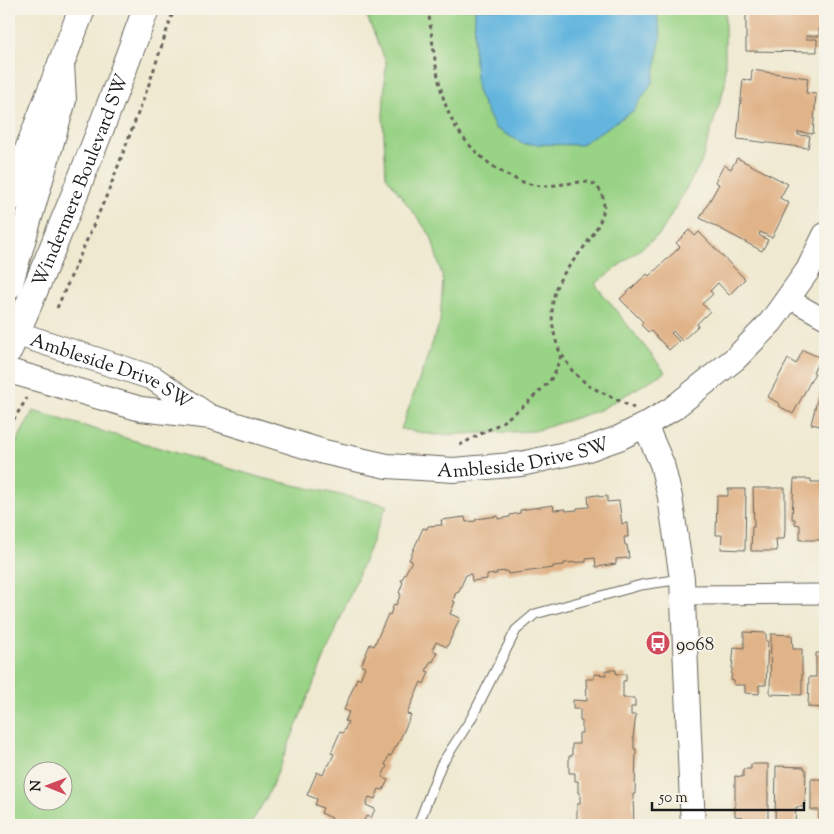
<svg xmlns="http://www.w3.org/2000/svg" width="834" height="834" font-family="'Sorts Mill Goudy',serif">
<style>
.green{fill:#99d386;stroke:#5a7851;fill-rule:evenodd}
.water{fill:#63b5de;stroke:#40687d}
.building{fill:#e0b388}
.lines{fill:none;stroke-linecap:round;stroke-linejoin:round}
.service-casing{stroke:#66645b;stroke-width:11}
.minor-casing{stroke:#66645b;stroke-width:21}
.tertiary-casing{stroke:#66645b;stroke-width:26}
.secondary-casing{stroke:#66645b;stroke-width:28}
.path{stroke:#66645b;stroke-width:3;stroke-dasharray:4 4;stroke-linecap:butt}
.service{stroke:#fff;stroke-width:9}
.minor{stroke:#fff;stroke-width:19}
.tertiary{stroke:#fff;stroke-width:24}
.secondary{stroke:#fff;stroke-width:26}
.labels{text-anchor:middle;stroke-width:4;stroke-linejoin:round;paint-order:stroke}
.street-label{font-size:19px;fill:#1c1c1c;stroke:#f7f3e8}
.poi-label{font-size:19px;fill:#1c1c1c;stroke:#f7f3e8;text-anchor:start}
</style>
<rect width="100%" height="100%" fill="#f7f3e8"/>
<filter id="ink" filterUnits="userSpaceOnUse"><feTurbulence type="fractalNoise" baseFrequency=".02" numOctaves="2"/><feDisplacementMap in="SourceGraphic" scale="10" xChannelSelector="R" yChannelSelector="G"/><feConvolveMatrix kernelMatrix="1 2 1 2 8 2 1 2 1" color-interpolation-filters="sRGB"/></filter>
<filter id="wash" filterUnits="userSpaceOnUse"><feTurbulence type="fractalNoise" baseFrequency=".0096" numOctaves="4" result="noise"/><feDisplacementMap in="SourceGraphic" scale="20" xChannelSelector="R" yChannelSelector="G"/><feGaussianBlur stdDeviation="1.12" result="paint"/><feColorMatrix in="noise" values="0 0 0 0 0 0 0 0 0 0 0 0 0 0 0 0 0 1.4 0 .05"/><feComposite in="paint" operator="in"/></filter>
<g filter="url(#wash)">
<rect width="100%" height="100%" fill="#efe9d0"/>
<path class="green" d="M359 9H725V85L701 163 660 234 595 284 665 372 600 410 535 431 435 435 401 429 440 322 443 279 431 236 386 176 383 115 386 62 366 14Z
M33 411 262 478 387 505 268 795 250 825H9V456ZM32 772H62V802H32Z"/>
<path class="water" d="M475 9H656L661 36 653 81 633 111 580 145 524 144 495 128 477 91 474 51Z"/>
<g id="blocks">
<path class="building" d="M743 9H818V15H820L819 36H806V39H817V52L746 51V12H743Z
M752 70 808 78 806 93 816 94 813 134 798 132V135L810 136 808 148 737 139 743 79 751 81Z
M737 158 788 184 780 198 789 203 772 238 760 232 759 235 768 240 762 251 700 218 719 184 715 182 724 165 731 169Z
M689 230 695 236 699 232 745 279 729 295 718 283 710 291 713 294 702 304 710 311 697 324 698 326 682 341 673 331 671 333 679 341 669 350 651 331 649 333 641 325 643 322 620 299 647 274 649 276 680 247 676 243Z
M803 350 821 358 813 372 815 373 793 414 779 406 780 404 768 397 788 359 796 364Z
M824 373H825V427L811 424Z
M794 479H811V482H824L822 540H800V525L795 524V519H792Z
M753 488H785V531L784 539H776L777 551H751L752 527H754Z
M728 489H745V496H746L745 550 721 549 722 535H716L717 496H728Z
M598 495 599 497 607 496V502L619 501 622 524 627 523 628 537H624L625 545H627L629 558 616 559V564L596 567 595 558 586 559V562L564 563V565L553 566V568L508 574 507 571 496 572 497 574 487 575V579L472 581 471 574 466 575 458 593 456 592 453 601 455 602 450 614 460 618 447 647 436 642 432 650 437 652 433 662 431 661 426 671 429 672 424 684 421 682 407 714 411 715 397 746H396L391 756 389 755 385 765 387 766 382 777 388 780 383 790 379 789 375 799 369 797 366 805 375 809 371 818 366 816 362 825 356 822 354 825H333L329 824 332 818 321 813 323 808 315 805 317 799 307 795 317 772 323 775 327 765H329L334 754 331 753 340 732 343 733 348 722 345 721 349 712 344 710 357 678 360 679 365 667 361 666 370 644 374 646 388 614 390 615 394 604 396 605 401 594 399 593 403 582 401 581 412 561 409 560 423 528 427 529 428 526 442 525 441 520 465 517 466 522 476 521V519L498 516V519L510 517V515L520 513V510L553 505 554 510 565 509 566 511 577 510V508L589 507 588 496Z
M744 632 766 633V641H768L766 685H759V694L745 693V685H734V681L731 680 734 647 744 648Z
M771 634 792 635 793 649H802V695L770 694Z
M816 653H825V708L808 707 809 677H816Z
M606 670H616V674H626V681H623V698H635V707H631V715H636L633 738H634V749H636L635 794H633L634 825H577V804H580V793H578V781H575V773H569V756H572V744H579V733H582V721H580V709H573V700L587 701 586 679H594V674L606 675Z
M751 764H768V825L743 824V817L735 816V776L743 777V769H751Z
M776 766 804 767V769H806L805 802 804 801V807H796L795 825H775Z
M822 772H825V825H819V810H811V779H822Z"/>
</g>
</g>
<g filter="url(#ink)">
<use href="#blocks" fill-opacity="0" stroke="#66645b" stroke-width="1"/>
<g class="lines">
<defs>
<path id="service" d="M418 825 441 765 471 719 516 630 535 614 641 585 682 579"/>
<path id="minor" d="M788 298 825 319
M684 595 825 594"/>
<g id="tertiary">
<path id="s1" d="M9 331 153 378 207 415"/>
<path id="s2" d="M9 371 141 409 211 417 324 452 387 466 454 470 521 464 588 449 619 438 645 425 672 409 736 358 771 322 808 270 825 235"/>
<path d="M645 425 662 464 670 497 682 579 693 825"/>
</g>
<g id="secondary">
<path d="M9 199 82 9"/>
<path d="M9 286 63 100 61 64"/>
<path id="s3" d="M9 350C58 238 104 124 146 9"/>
</g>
</defs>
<use href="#service" class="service-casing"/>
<use href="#minor" class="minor-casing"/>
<use href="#tertiary" class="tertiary-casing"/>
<use href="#secondary" class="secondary-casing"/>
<path class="path" d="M428 9C433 41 435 75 446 106 458 143 501 182 541 186 548 186 556 185 563 184 574 183 593 178 599 189 620 221 566 260 556 288 549 310 552 334 561 355L554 375 548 383 525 405 501 423 458 446
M57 308 109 190 148 87 174 9
M562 355 573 372 589 386 634 408
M9 427 27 398"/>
<use href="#service" class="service"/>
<use href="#minor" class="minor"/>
<use href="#tertiary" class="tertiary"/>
<use href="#secondary" class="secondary"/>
</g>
</g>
<defs>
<symbol id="bus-disc" viewBox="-11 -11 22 22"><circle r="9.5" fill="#d1495b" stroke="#f7f3e8"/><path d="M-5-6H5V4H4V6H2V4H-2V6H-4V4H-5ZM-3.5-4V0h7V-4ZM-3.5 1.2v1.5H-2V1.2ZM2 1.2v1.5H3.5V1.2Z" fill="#fff"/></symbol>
</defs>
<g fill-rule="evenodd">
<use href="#bus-disc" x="644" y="629" width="28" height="28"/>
</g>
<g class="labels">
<g class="street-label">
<text dy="7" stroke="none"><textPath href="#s3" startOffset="184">Windermere Boulevard SW</textPath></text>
<text dy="7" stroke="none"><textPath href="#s1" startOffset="110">Ambleside Drive SW</textPath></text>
<text dy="7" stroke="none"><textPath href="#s2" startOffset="528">Ambleside Drive SW</textPath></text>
</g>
<g class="poi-label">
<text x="676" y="650">9068</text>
</g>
</g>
<rect width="834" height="834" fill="none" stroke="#f7f3e8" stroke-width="30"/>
<g transform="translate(48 786) rotate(271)"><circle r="24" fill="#f7f3e8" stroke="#9f9d96"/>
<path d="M0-4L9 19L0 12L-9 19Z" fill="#d1495b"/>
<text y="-8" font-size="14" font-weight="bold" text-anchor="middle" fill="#1c1c1c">N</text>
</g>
<path d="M652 802v8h152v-8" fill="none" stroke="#1c1c1c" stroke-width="2.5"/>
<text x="659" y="802" font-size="15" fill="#1c1c1c" stroke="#f7f3e8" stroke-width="4" paint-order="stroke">50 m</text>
</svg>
